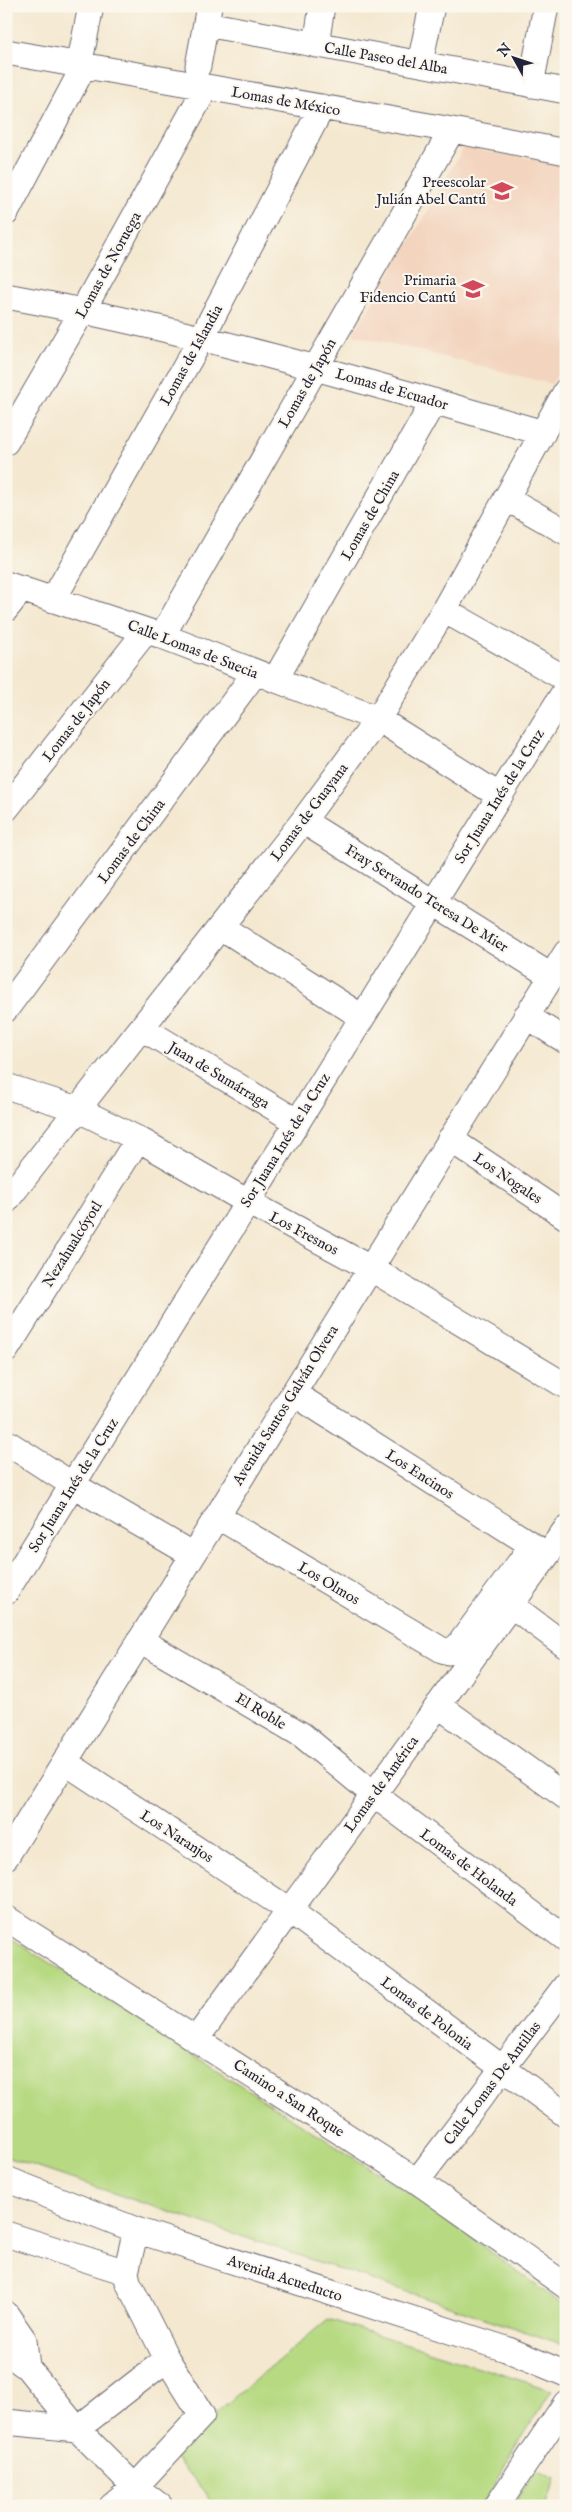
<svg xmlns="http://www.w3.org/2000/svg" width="572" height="2512" font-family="'IM FELL English',serif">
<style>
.built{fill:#f3d4be}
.green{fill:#b6d981;stroke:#6c7e5e}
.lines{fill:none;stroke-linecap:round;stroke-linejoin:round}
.minor-casing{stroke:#6c676f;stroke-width:27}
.minor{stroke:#fff;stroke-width:25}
.labels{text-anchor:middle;stroke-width:4;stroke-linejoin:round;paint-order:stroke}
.street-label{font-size:15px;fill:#22223b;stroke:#fbf7ec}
.poi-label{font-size:15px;fill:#22223b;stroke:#fbf7ec;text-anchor:end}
</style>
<rect width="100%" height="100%" fill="#fbf7ec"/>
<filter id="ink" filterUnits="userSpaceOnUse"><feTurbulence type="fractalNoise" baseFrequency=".02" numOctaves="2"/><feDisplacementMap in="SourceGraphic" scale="10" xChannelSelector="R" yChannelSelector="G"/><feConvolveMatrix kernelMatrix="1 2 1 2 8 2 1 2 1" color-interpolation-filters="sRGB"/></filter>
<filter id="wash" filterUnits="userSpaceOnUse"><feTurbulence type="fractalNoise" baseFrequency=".0096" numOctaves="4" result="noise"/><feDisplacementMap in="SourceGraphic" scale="20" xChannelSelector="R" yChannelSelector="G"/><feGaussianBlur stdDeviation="1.12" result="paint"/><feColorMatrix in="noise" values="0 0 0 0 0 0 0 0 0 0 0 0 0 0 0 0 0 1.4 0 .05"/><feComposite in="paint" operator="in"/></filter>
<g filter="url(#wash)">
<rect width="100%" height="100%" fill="#f4e8d0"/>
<path class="built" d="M463 148 566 164V358L552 384 353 334 424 218Z"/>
<path class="green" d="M6 1935 415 2197 566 2307V2339L562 2344 6 2157Z
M328 2319 551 2390 481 2506H215L170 2451Z
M536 2470 555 2479 545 2506H514Z"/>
</g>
<g filter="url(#ink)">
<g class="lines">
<defs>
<path id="minor" d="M206 24 566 91
M316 45 322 6
M82 51 91 6
M6 52 452 130 566 152
M420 63 432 6
M198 66 209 6
M531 85 546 6
M6 213 84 66
M6 296C188 329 365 381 543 433
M6 442 83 310 206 87
M506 498 566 532
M6 584 162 636 378 719 500 796
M53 600 201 339 322 107
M6 609 22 589
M444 610 566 679
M162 636 452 130
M275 680 434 401
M6 809 146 631
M303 821 551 976
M221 927 362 1017
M6 1009 255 673
M526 1016 566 1041
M142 1028 296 1121
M6 1086 77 1109 138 1139 246 1201 370 1268 566 1386
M450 1139 566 1217
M6 1201 303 821 378 719 444 610 566 391
M6 1350 138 1139
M293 1393 546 1554
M6 1442 73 1485 193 1555
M217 1516 442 1650 449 1652 458 1646 532 1546
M6 1592 566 689
M511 1605 566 1646
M140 1640 302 1735 373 1794 566 1939
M438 1705 566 1797
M65 1762 289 1910 566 2115
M6 1857 566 953
M6 1918 417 2181 566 2286
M197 2038 566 1529
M6 2179 136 2230 506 2349 566 2374
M417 2181 566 1985
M6 2234 126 2272
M6 2314 24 2340 27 2367
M6 2352 27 2367 77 2429 135 2487 160 2506
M6 2422 77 2429 167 2359 128 2282 126 2272 136 2230
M112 2506 135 2487 202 2415 167 2359
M497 2506 566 2403"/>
</defs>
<use href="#minor" class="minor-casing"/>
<use href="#minor" class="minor"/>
</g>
</g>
<defs>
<symbol id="school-bare" viewBox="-9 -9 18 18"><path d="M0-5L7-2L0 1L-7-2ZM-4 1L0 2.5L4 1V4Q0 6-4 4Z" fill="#d1495b" stroke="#fbf7ec" stroke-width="2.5" paint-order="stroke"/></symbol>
</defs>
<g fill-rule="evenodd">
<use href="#school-bare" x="486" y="175" width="32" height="32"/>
<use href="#school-bare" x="457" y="273" width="32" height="32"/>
</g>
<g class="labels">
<g class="street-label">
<text transform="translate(386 58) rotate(10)" y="5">Calle Paseo del Alba</text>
<text transform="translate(286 101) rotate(10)" y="5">Lomas de México</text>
<text transform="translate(108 265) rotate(-61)" y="5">Lomas de Noruega</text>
<text transform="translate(191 355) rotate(-61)" y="5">Lomas de Islandia</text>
<text transform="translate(307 383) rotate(-60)" y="5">Lomas de Japón</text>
<text transform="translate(392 389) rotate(16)" y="5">Lomas de Ecuador</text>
<text transform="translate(370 515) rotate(-60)" y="5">Lomas de China</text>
<text transform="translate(193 649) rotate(21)" y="5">Calle Lomas de Suecia</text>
<text transform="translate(76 720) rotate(-52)" y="5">Lomas de Japón</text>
<text transform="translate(499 796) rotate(-58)" y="5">Sor Juana Inés de la Cruz</text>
<text transform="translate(309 812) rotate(-53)" y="5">Lomas de Guayana</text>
<text transform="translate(131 841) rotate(-53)" y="5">Lomas de China</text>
<text transform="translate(427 898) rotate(32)" y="5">Fray Servando Teresa De Mier</text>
<text transform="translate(219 1075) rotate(31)" y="5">Juan de Sumárraga</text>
<text transform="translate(285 1140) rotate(-58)" y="5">Sor Juana Inés de la Cruz</text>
<text transform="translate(508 1178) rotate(34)" y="5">Los Nogales</text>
<text transform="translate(304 1233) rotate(28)" y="5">Los Fresnos</text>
<text transform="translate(72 1244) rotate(-58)" y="5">Nezahualcóyotl</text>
<text transform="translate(285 1405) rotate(-58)" y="5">Avenida Santos Galván Olvera</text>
<text transform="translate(420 1474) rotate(33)" y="5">Los Encinos</text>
<text transform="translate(73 1485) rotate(-58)" y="5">Sor Juana Inés de la Cruz</text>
<text transform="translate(329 1583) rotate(31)" y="5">Los Olmos</text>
<text transform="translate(261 1711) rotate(31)" y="5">El Roble</text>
<text transform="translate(381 1784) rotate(-54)" y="5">Lomas de América</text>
<text transform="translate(177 1836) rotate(33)" y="5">Los Naranjos</text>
<text transform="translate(469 1867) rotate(37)" y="5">Lomas de Holanda</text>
<text transform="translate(427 2013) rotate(37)" y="5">Lomas de Polonia</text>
<text transform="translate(492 2083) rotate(-53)" y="5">Calle Lomas De Antillas</text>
<text transform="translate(289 2098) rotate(33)" y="5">Camino a San Roque</text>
<text transform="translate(285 2278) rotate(18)" y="5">Avenida Acueducto</text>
</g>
<g class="poi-label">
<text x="486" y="187">Preescolar<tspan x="486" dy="17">Julián Abel Cantú</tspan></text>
<text x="456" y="285">Primaria<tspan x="456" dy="17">Fidencio Cantú</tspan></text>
</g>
</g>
<rect width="572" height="2512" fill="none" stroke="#fbf7ec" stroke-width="25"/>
<g transform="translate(514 58) rotate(310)" stroke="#fbf7ec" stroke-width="4" paint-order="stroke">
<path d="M0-4L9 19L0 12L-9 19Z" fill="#22223b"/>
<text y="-8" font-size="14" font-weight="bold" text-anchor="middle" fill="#22223b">N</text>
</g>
</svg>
